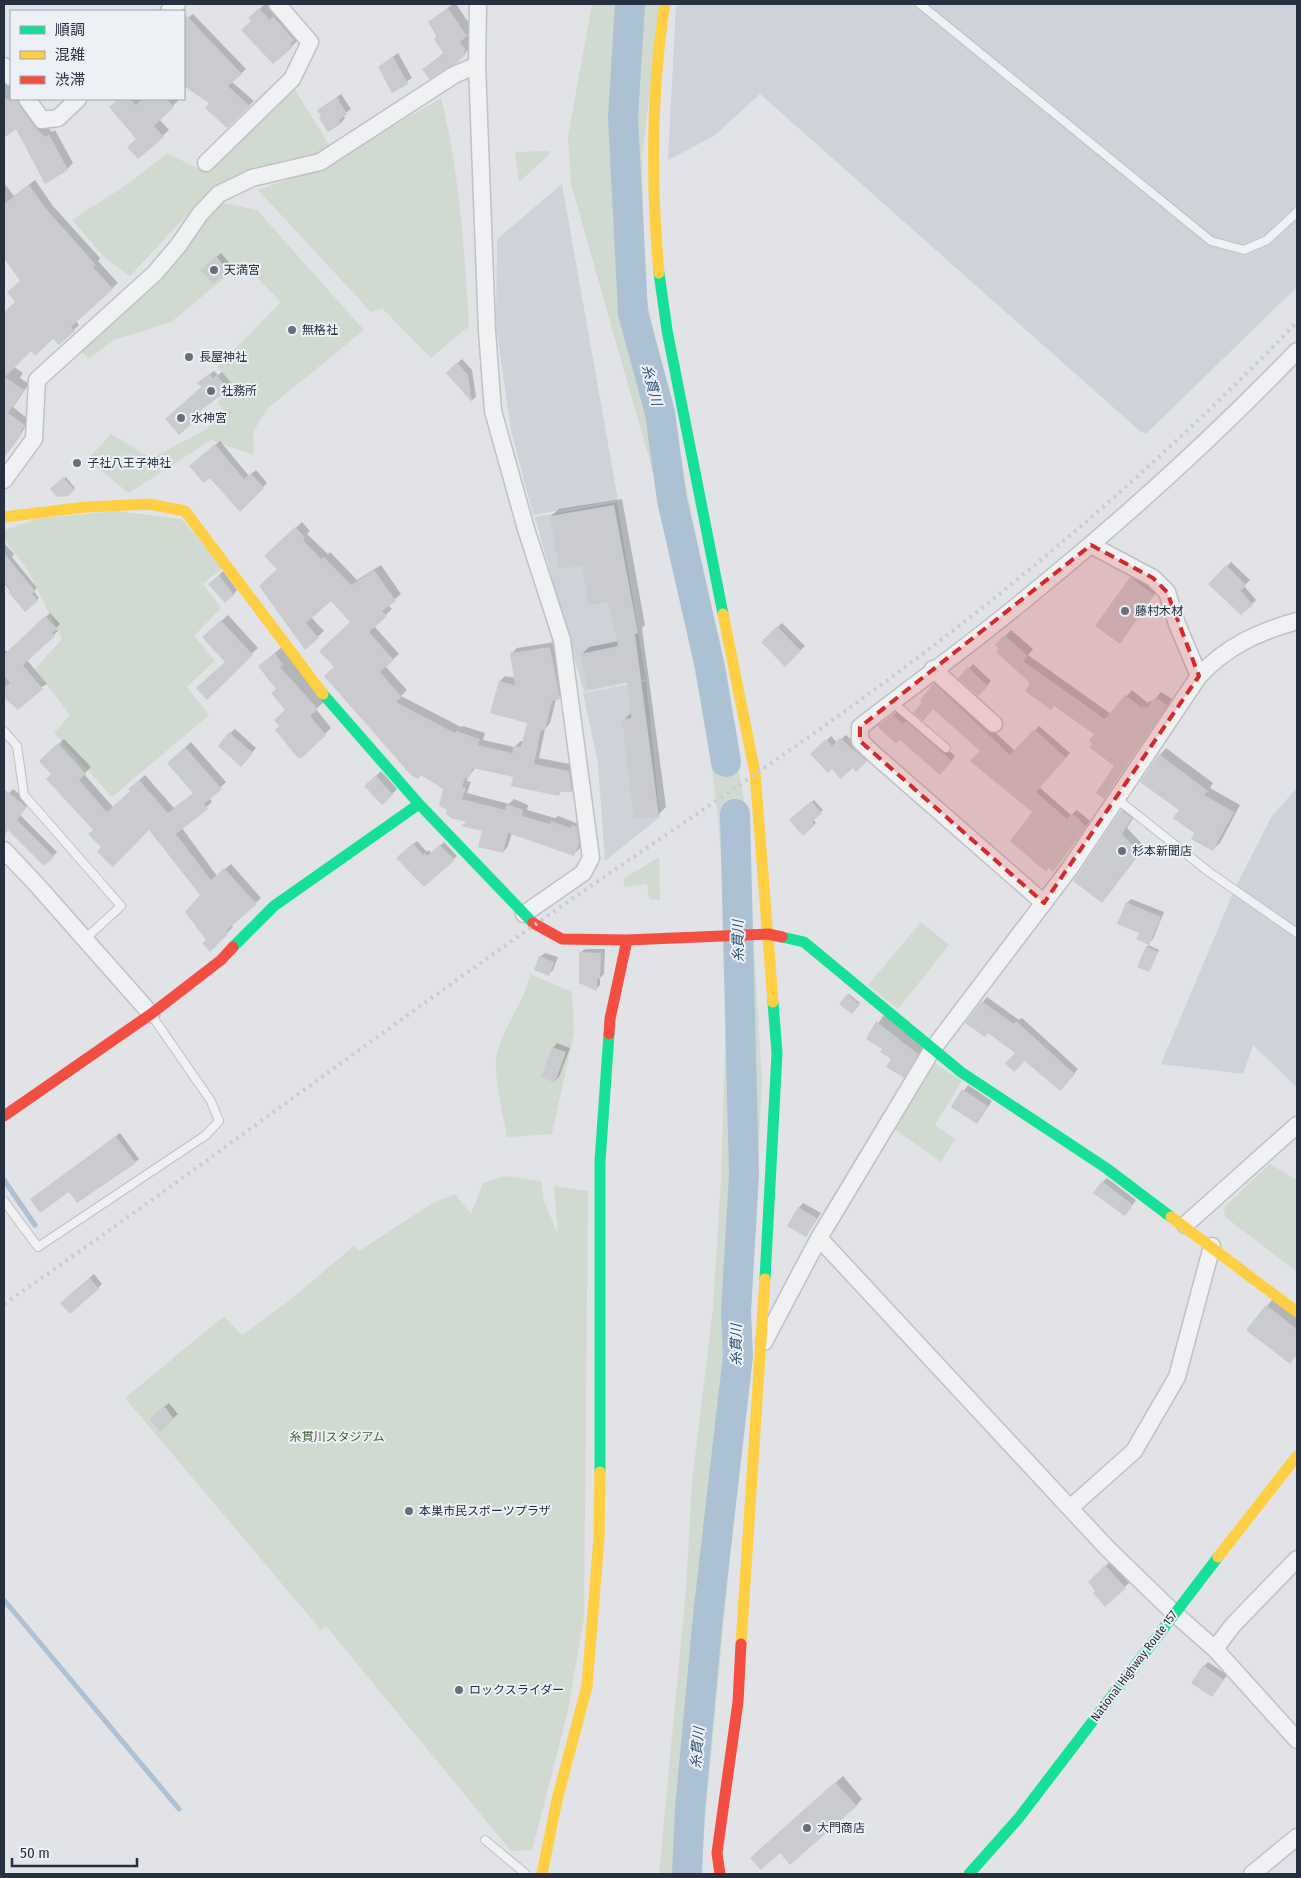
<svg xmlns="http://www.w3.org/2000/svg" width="1301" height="1878" font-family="'Fira Sans Condensed','Noto Sans JP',sans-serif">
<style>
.built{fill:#ced3da}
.green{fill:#d1dad0}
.shadow{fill:#0003}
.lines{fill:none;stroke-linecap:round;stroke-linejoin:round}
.stream{stroke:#acc1d3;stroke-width:5}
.river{stroke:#acc1d3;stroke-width:30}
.building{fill:#c9cbce}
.lane-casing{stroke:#bfc1c4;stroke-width:10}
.street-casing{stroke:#bfc1c4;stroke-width:19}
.lane{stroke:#f0f1f3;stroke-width:8}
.street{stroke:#f0f1f3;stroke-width:16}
.fast{stroke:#16e098;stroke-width:11}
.slow{stroke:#ffcf43;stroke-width:11}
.jam{stroke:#f24e42;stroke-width:11}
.rail{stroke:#c9cbce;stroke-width:4;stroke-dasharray:2.5 5;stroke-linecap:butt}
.marked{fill:#d62828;fill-opacity:0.2;stroke:#d62828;stroke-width:4;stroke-dasharray:10 6;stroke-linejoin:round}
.poi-dot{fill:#676f7a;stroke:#edf1f6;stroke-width:2}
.labels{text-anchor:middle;stroke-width:4;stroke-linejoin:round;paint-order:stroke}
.poi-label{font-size:12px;fill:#263040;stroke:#edf1f6;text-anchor:start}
.park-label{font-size:12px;fill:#3c5d32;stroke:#edf1f6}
.street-label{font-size:12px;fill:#263040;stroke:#edf1f6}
.water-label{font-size:14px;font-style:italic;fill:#2d5177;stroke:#edf1f6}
</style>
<rect width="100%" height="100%" fill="#e1e3e6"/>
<path class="built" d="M676 4H1297V287L1147 433 1141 432 760 94 714 136 668 160Z
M562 184 618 500 533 515 511 430 496 326 497 239Z
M617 502 646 679 584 692 535 517Z
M646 681 660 817 605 861 598 764 583 693Z
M1297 788V1088L1253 1045 1243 1074 1161 1064 1236 886 1272 816Z"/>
<path class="green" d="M592 4H660L642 157 645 290 714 621 746 814 762 1081 748 1367 700 1874H659L686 1590 692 1482 713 1308 721 1180 728 945 718 817 708 737 660 497 571 184 568 136Z
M294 88 331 148 316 159 221 185 186 216 130 276 107 260 72 220 132 181 167 153 203 171Z
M441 98C460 172 464 250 469 326L431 358 383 309 371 312 258 190 319 169Z
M549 151V155L519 182 515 152Z
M219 202 257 210 364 330 267 409 253 432 254 455 211 440 129 493 87 460 111 434 151 458 202 432 226 413 217 402 235 387 217 367 281 302 243 263 171 322 114 340 89 359 79 349Z
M114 511 181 519 224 567 203 584 221 608 194 636 215 661 187 687 209 715 112 797 54 733 70 715 35 669 62 639 27 569 4 539V530L37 519Z
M659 857 660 900 649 899 647 884 625 887 623 879Z
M921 922 949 945 898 1009 868 985Z
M530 974 572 992 574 1033 552 1134 507 1137C504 1116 492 1073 497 1053 504 1025 525 1002 530 974Z
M933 1062 962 1081 935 1125 955 1139 941 1162 893 1128Z
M1270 1164 1297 1180V1272L1224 1216 1225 1206Z
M505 1176 541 1181 544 1201 558 1234 554 1186 588 1191 584 1618 567 1715 532 1850 511 1851 326 1626 321 1630 125 1398 224 1316 242 1335 285 1304 354 1246 359 1251 431 1204 455 1194 471 1214 483 1183Z"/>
<path class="shadow" d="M265 4H268L299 39 292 46 253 20 257 11Z
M453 4H456L473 29 467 35 472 42 471 47 458 61 424 69 445 52 429 22Z
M193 14 246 69 232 82 254 101 227 127 211 103 184 85V66L190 57 184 50V21Z
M398 53 412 78 393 91 379 67Z
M4 74 11 79V99H24L40 120 52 132 55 130 73 163 67 169 16 127 11 132 4 122Z
M341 94 351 109 343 115 345 118 341 123 328 130 319 110Z
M119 99 179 100 159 119 169 130 138 158V138L110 107Z
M35 180 53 206 100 258 98 261 118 283 76 321 79 325 59 344 53 337 31 350 14 367 23 373 20 378 29 384 13 407 29 420 18 439 4 453V328L14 319 22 281 4 256V183L14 196Z
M221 253 232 266 213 283 206 266Z
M462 359 472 370 476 397 472 400 447 373Z
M214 371 218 375 222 372 232 384 199 410 202 413 179 434 202 387 203 379Z
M220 441 249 476 256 470 267 483 240 510 195 462Z
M66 477 75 488 68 495 51 489Z
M622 499 645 625 642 628 666 807 658 815 624 720 632 712 628 680 581 655 589 647 618 641 609 601 551 516 559 509Z
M302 522 310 531 307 534 328 554 330 552 357 580 381 565 401 594 388 605 392 609 374 626 399 654 385 666 407 690 401 696 461 727 463 726 485 733 483 740 514 747 521 741H524L528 722 500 681 505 676 515 678 511 654 517 648 555 642 565 692 556 699 550 723 545 729 539 758 575 765 577 785 572 791H562L559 794 514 776 476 767 468 777 467 781 471 782 467 793 509 804 514 799 528 805 527 810 555 818 558 816 576 823 579 820 584 837 580 848 574 854 512 833 508 846 503 852 483 830 468 821 445 788 422 774 335 667 352 622 331 599 311 617 324 631 305 648 278 569 266 556Z
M4 543 14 554 12 557 37 588 34 591 39 598 26 611 4 583Z
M1231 562 1250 580 1244 586 1256 600 1252 604 1210 584Z
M223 571 237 590 233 595 210 584Z
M1138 571 1160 587 1119 642 1131 578Z
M50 613 60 624 56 628 58 631 27 660 47 684 11 704 4 696V649L7 652Z
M228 615 258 648 223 680 226 662 210 631Z
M782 623 805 646 785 665 763 642Z
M1011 630 1033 649 1028 655 1111 714 1132 690 1148 703 1150 701 1153 702 1161 692 1172 699 1104 797 1116 766 1093 743 1096 734 1032 682 997 645Z
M282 647 324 702 316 709 331 728 301 757 281 726 286 710 266 660Z
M973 664 991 681 978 695 960 678Z
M939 680 1015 751 1039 726 1070 753 1039 787 1071 815 1077 810 1090 821 1057 866 1034 812 982 751 935 684Z
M898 711 911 718 955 756 945 769 883 722Z
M235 729 256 748 245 761 230 733Z
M846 735 870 756 856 771 853 766 832 767 812 754 831 736 837 743Z
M64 739 91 767 84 774 113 807 132 791 135 784 145 775 174 808 194 793 174 758 191 742 226 782 209 798 212 802 182 828 217 876 231 864 261 898 231 925 233 927 210 950 202 895 149 828 103 847 95 830 52 774 46 756Z
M1166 748 1213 783 1210 788 1240 805 1220 843 1213 849 1196 833 1181 810 1160 755Z
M381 771 397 789 382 804 365 786Z
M13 789 30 802 20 815 57 852 44 865 4 825V799Z
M814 800 823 810 813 819 816 823 803 834 791 820Z
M1128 805 1137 812 1127 828 1145 847 1102 902 1122 811Z
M417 841 427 852 429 850 431 853 444 842 457 856 454 859 402 854Z
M1131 899 1164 912 1153 939 1149 943 1140 932 1127 903Z
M1148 945 1159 950 1150 969 1147 947Z
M585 949H605L604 974 600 978V985L596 989 580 953Z
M545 953 558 957 553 970 549 974 540 957Z
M849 994 860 1003 852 1013 841 1004Z
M987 997 1019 1020 1022 1018 1078 1069 1065 1085 1017 1053 983 1002Z
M884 1015 924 1046 904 1076 884 1048 868 1038Z
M557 1043 570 1048 559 1077 555 1081 553 1048Z
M968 1085 992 1101 977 1123 952 1107Z
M120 1133 139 1159 135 1162 69 1191 36 1196Z
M1107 1178 1136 1200 1129 1210 1103 1182Z
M803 1203 821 1213 806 1236 799 1208Z
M94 1274 102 1284 98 1288 66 1298Z
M1273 1299 1297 1317V1355L1290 1362 1267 1306Z
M169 1403 178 1414 160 1430 155 1415Z
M1110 1562 1129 1583 1105 1605 1089 1582Z
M1208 1662 1227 1675 1212 1696 1204 1666Z
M843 1776 862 1799 856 1806 780 1851H758Z"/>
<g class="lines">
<path class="stream" d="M4 1180 35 1225
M4 1600 179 1809"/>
<path class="river" d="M630 4 623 117 633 313 660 413 672 500 710 667 726 762
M687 1874 690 1809 708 1616 738 1356 736 1312 744 1175 735 814"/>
</g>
<path class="building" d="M259 8 270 20 273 16 294 40 290 44 293 47 273 64 241 30 251 21 248 18Z
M448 8 467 36 460 42 466 50 464 52 465 55 458 62 429 79 422 69 444 54 434 39 437 36 428 22Z
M184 13 242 74 228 86 250 106 227 128 205 108 209 103 184 86Z
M393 56 408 84 392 93 378 67Z
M337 97 347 114 339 120 341 124 328 132 319 118 321 116 317 110Z
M4 99H17L19 105 34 126 45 137 49 134 68 170 45 184 16 129 4 138Z
M118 99H130L136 105 143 99H167L174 107 154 126 164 137 138 159 127 147 136 139 109 107Z
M29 185 48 211 96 265 93 267 113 289 71 327 75 331 59 345 53 339 35 356 31 351 5 377 24 390 8 413 25 425 20 432 22 434 4 458V312L15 302 7 292 20 281 4 258V204Z
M216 256 228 271 213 284 200 270Z
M457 362 468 375 472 402 446 373Z
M209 374 213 378 217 375 228 390 195 415 198 418 179 435 165 419 201 387 197 383Z
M215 444 244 479 251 473 264 488 240 512 210 478 204 483 189 466Z
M63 477 75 490 68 496 57 497 50 489Z
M614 505 638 633 635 634 659 816 634 819 622 719 631 718 627 681 588 690 580 654 618 646 608 602 589 605 582 566 559 569 550 516Z
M295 527 305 537 303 540 321 559 324 557 351 585 374 570 396 601 382 611 387 616 369 632 394 660 380 672 402 697 396 702 455 733 456 731 480 739 478 745 512 753 514 746 521 747 527 723 490 713 499 681 515 685 510 653 550 647 560 699 552 701 545 730H541L534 764 569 771 572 792H560L559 796 511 786 513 777 473 768 469 778H465L462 787 466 788 462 799 505 810 507 804 523 810 522 816 550 824 551 821 571 828 572 825 577 827 579 844 574 856 508 833 503 853 478 847 482 831 461 826 466 822 451 818 446 814 447 810 439 806 443 789 421 775 418 779 411 775 324 676 334 667 319 651 350 622 331 601 306 623 319 638 305 650 259 586 277 569 264 556Z
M4 553 35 591 32 594 38 601 25 612 8 592 11 590 4 582Z
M1226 565 1246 585 1241 591 1253 605 1241 615 1208 584Z
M219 575 234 595 225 603 208 584Z
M1130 577 1154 595 1120 644 1095 626Z
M45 616 57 629 52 633 55 636 23 665 43 689 18 710 4 697V688L10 683 4 676V655Z
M221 620 253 655 207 700 196 688 225 662 202 637Z
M777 626 801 651 785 667 761 642Z
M1004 635 1028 656 1023 661 1105 719 1125 695 1142 708 1143 706 1147 708 1155 697 1167 705 1104 799 1096 793 1114 766 1089 747 1092 744 1089 741 1094 734 1054 706 1051 710 1025 691 1030 683 996 652 999 649 995 645Z
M275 653 283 665 280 667 318 709 310 716 326 735 302 758H298L275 730 279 726 274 720 285 710 271 693 276 689 258 666Z
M968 667 988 686 978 696 958 678Z
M934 683 1010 755 1034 729 1066 758 1036 792 1067 819 1072 813 1086 826 1053 872 1049 868 1046 872 1010 841 1032 812 970 761 980 751 933 709 923 721 913 713 922 702 920 700Z
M893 715 903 724 906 721 952 761 940 775 900 740 896 744 877 726Z
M229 732 253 753 241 767 218 746Z
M840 738 867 761 856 772 853 768 840 779 832 769 828 773 810 754 826 739 832 746Z
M58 743 86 774 79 780 107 812 130 791 128 789 139 780 168 813 193 793 167 763 185 747 222 789 204 804 208 809 176 834 211 880 224 868 257 904 226 931 228 934 210 952 202 943 206 940 185 912 200 895 149 830 113 867 97 852 101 847 88 834 93 830 46 779 51 774 39 761Z
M1159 754 1208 791 1204 795 1234 812 1213 851 1191 839 1194 833 1173 818 1179 810 1140 782Z
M376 775 393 795 382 805 364 786Z
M4 789 27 807 17 820 54 857 44 866 8 830 4 836Z
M811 801 822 813 812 822 815 825 803 836 789 820Z
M1121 810 1132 818 1122 834 1140 853 1102 903 1073 881Z
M413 843 423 855 425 853 427 856 440 845 455 860 424 887 396 858Z
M1126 902 1161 917 1149 945 1136 939 1139 933 1117 924Z
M1146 946 1158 952 1149 972 1137 967Z
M579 952 601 953 600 979H597V991L579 983Z
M539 956 554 962 549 976 534 970Z
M847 994 860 1005 852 1014 839 1004Z
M982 1001 1014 1024 1016 1021 1075 1074 1060 1091 1025 1061 1014 1072 1005 1063 1015 1053 988 1033 985 1037 965 1023Z
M876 1021 918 1054 904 1078 886 1067 891 1059 880 1052 882 1049 866 1039Z
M552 1047 566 1052 555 1083 541 1077Z
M962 1089 988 1106 977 1124 951 1107Z
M116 1136 136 1163 77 1203 69 1192 40 1213 30 1199Z
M1102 1181 1133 1205 1125 1216 1093 1193Z
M798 1207 817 1218 806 1237 787 1226Z
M90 1278 99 1289 70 1314 60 1303Z
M1266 1305 1297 1329V1355L1290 1364 1246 1330Z
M164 1406 174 1419 160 1432 149 1419Z
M1105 1565 1126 1588 1105 1607 1093 1593 1096 1591 1088 1582Z
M1203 1665 1224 1680 1212 1697 1191 1683Z
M835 1782 857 1806 790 1865 780 1853 761 1870 750 1858Z"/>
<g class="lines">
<defs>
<path id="lane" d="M920 4 1211 241 1244 250 1267 240 1297 212
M892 702 946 748
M4 731 17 746 24 795 121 906 85 939
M1117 799 1209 872 1297 933
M4 1201 38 1247 206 1135 219 1121 211 1101 152 1016
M485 1840 526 1874"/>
<path id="street" d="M478 4 477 65 487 331 493 411 526 529 562 640 591 858 583 873 524 914
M169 11 177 4
M4 66 11 77
M27 99 42 120 58 118 78 99
M206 163 292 79 310 42 277 4
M4 480 34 439 37 380 155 273 178 246 200 214 219 194 252 178 320 162 454 75 477 65
M1091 545 1153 578 1167 592 1177 624 1199 676
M933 669 994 724
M4 850 37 885 151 1014
M1044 903 876 756 860 741V727C918 682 978 639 1034 592 1126 517 1215 436 1297 351
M1185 1225 1297 1125
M819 1238 932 1050 1070 868 1199 676C1227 646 1258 632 1297 621
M764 1342 819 1238 1107 1548 1174 1613 1215 1649 1297 1740
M1070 1508 1134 1451 1177 1377 1212 1246
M1215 1649 1233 1625 1297 1559
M1252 1874 1297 1837"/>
</defs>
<use href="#lane" class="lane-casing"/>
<use href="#street" class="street-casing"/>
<use href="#lane" class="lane"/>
<use href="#street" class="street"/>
<path class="fast" d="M659 273 667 330 723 614
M323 694 419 804 533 923
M782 937 804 942 961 1072 1106 1168 1171 1217
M233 947 274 906 419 804
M765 1279 777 1053 773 1002
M600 1472V1161L609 1034
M969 1874 1018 1819 1218 1557"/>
<path class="slow" d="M659 273C651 184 651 92 665 4
M4 517 86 507 149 504 185 511 323 694
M723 614 755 773 773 1002
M1171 1217 1297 1312
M1218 1557 1297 1456
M741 1644 765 1279
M542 1874 557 1800 587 1686 599 1538 600 1472"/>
<path class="jam" d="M533 923 562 939 627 940 768 934 782 937
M609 1034 610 1019 627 940
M4 1116 151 1014 221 960 233 947
M720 1874 717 1853 738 1702 741 1644"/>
<path class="rail" d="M4 1304C184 1180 357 1049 536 924 652 843 771 766 885 682 1032 574 1171 453 1297 322"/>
</g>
<path class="marked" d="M1091 545 1153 578 1167 592 1199 676 1044 903 860 741V727Z"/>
<g class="poi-dot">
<circle cx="214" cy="270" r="5"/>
<circle cx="292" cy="330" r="5"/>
<circle cx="189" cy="357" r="5"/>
<circle cx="211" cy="391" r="5"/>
<circle cx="181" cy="418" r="5"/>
<circle cx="77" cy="463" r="5"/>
<circle cx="1125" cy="611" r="5"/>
<circle cx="1122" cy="851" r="5"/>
<circle cx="409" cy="1511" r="5"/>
<circle cx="459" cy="1690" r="5"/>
<circle cx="807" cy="1828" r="5"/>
</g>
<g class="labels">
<g class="poi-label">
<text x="224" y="274">天満宮</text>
<text x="302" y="334">無格社</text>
<text x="199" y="361">長屋神社</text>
<text x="221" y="395">社務所</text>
<text x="191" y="422">水神宮</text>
<text x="87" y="467">子社八王子神社</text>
<text x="1135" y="615">藤村木材</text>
<text x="1132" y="855">杉本新聞店</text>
<text x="419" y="1515">本巣市民スポーツプラザ</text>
<text x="469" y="1694">ロックスライダー</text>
<text x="817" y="1832">大門商店</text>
</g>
<g class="park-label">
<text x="337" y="1441">糸貫川スタジアム</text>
</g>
<g class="street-label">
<text transform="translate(1134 1666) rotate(-53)" y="4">National Highway Route 157</text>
</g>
<g class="water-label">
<text transform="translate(652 385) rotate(75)" y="5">糸貫川</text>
<text transform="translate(738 941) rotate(-91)" y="5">糸貫川</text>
<text transform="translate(736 1345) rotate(-90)" y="5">糸貫川</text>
<text transform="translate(697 1748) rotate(-85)" y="5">糸貫川</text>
</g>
</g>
<rect width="1301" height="1878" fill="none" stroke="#263040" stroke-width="10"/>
<rect x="10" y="10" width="175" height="90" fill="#edf1f6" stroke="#9da4ad"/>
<rect x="20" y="26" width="25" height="8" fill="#16e098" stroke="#9da4ad"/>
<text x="55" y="35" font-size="15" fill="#263040">順調</text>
<rect x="20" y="51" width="25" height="8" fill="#ffcf43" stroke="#9da4ad"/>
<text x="55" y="60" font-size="15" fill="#263040">混雑</text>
<rect x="20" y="76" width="25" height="8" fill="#f24e42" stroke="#9da4ad"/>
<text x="55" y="85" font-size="15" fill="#263040">渋滞</text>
<path d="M12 1858v8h125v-8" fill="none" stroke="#263040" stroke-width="2.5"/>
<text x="20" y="1858" font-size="15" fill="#263040" stroke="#edf1f6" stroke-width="4" paint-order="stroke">50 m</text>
</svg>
